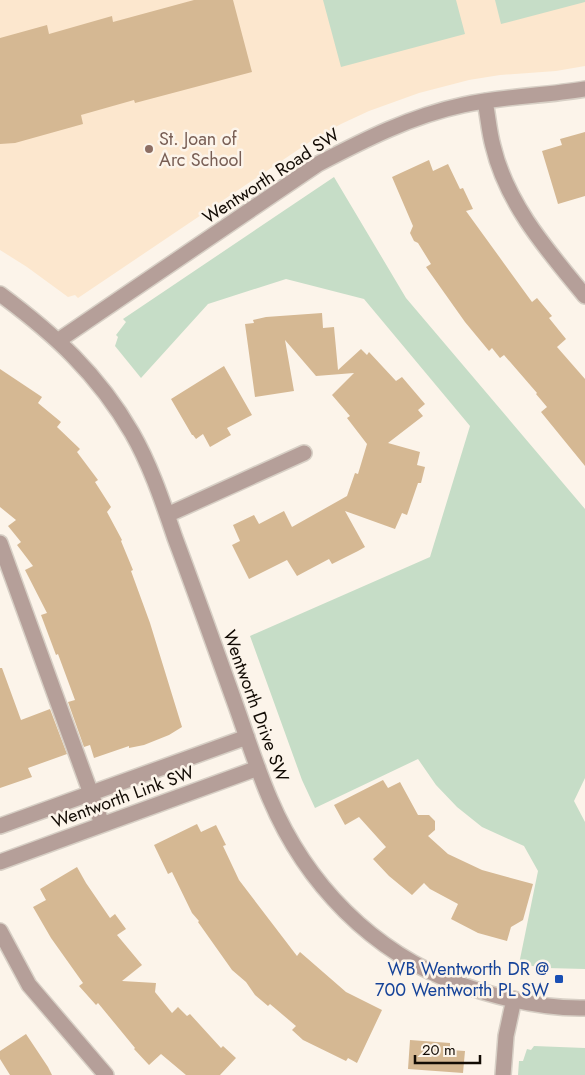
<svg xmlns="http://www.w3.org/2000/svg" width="585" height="1075" font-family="Jost,sans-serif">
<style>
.built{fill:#fce7ce}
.green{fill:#c6ddc7}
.building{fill:#d5b893}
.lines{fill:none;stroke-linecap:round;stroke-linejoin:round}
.minor-casing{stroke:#d7cfc5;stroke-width:18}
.minor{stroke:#b59f99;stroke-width:15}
.education-dot{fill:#8d6e63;stroke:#fcf4ea;stroke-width:2}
.transit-dot{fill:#1a4fb4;stroke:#fcf4ea;stroke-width:2}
.labels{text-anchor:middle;stroke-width:5;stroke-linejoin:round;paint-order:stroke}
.education-label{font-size:18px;fill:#785e54;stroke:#fcf4ea;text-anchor:start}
.street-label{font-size:18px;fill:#120b04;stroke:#fcf4ea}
.transit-label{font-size:18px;fill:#164399;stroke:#fcf4ea;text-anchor:end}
</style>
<rect width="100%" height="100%" fill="#fcf4ea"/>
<path class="built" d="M0 0H585V66L556 71 500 75 469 80 419 93 369 111 341 124 311 141 78 298 75 295 68 297 27 267 0 250Z"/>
<path class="green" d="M323 0H456L465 34 341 67Z
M495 0H585V2L501 24Z
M334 177 406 298 585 509V778L574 801 585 822V969L546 968 519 964 538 871 524 846 482 827 457 807 436 785 418 759 315 808 302 780 250 636 430 557 470 426 364 299 286 279 208 304 141 378 115 346 118 337 116 335 126 322 123 319Z
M534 1046 585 1048V1075H518L519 1061H523L527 1049 531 1050Z"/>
<path class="building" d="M194 0H233L252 72 135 103 134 100 81 115 83 124 15 143 0 144V38L47 25 49 34 112 16 113 22Z
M585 132V196L558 204 542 151 562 145 560 139Z
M429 160 433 171 448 164 460 189 463 188 473 209 466 211 532 302 537 298 552 316 549 318 566 339 557 347 585 379V466L541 412 547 407 536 394 537 393 504 355 500 358 492 348 489 351 465 322 426 267 431 264 418 243 414 241 410 233 413 226 392 177Z
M322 313 323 328 334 327 338 370 361 349 367 355 369 352 396 381 402 377 425 404 418 410 423 416 388 443 420 452 417 465 425 467 421 483H418L407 515 402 513 395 529 345 511 365 547 358 551 332 564 329 559 297 576 287 560 249 579 232 545 240 541 233 525 254 515 259 524 284 511 292 527 347 496 355 473 358 474 367 444 347 418 350 416 332 395 354 373 316 376 285 340 294 391 255 397 245 324 254 323 253 320 266 317Z
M224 366 252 415 227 428 231 435 210 447 203 434 196 439 193 435H192L171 399Z
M0 369 42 397 38 403 61 422 57 427 80 449 77 452 98 480 95 482 111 507 107 512 122 540 121 541 133 570 131 571 150 623 182 727 169 735 144 745 129 748V746L94 758 90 745 84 747 68 702 75 700 58 654 56 655 41 615 47 613 25 570 33 566 17 545 21 542 8 526 16 520 0 507Z
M0 668H2L21 720 50 709 67 754 28 768 32 777 0 788Z
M383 780 388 788 400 782 418 815H429L435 821V830L428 836 448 854 482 870 533 884 523 920 511 927 507 941 478 933 451 919 458 904 430 889 424 883 412 895 389 876 373 859 386 847 359 817 345 825 334 805Z
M197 824 201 832 216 825 226 845 223 846 239 880 297 956 300 952 346 992 382 1010 357 1063 348 1058 346 1061 303 1040 292 1030 296 1026 270 1004 268 1006 255 995 246 982 232 970 198 922 199 921 192 913 172 872 168 874 154 845Z
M77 867 86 883 110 918 115 914 126 929 117 935 142 965 122 981 156 983 155 992 172 1013 178 1007 187 1016 190 1014 221 1048 223 1046 236 1058 220 1075H186L161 1054 149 1065 134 1049 135 1048 98 1003 96 1005 79 986 83 983 51 938 33 907 46 900 40 889Z
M26 1034 48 1067 52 1075H10L0 1059V1051Z
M410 1040 450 1043V1050L465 1051 463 1073 408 1069Z"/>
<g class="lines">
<defs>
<path id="minor" d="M485 101C488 116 489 132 493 146 507 205 548 251 585 296
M0 294C54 334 98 374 132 433 151 466 163 503 175 538 196 594 216 650 236 706 247 737 257 769 270 799 306 884 372 952 459 984 499 998 542 1009 585 1008
M59 340 318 164C364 140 411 116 463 105 503 96 545 96 585 89
M167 515 304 453
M0 543 102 824
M0 826 247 737
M0 862 258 768
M0 931 29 985 106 1075
M503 1075 506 1036 514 999"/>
</defs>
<use href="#minor" class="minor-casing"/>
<use href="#minor" class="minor"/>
</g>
<circle class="education-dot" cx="149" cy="149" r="5"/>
<rect class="transit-dot" x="554" y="974" width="10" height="10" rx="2.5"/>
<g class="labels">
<g class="education-label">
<text x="159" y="145">St. Joan of<tspan x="159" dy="21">Arc School</tspan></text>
</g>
<g class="street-label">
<text transform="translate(271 176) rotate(-33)" y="6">Wentworth Road SW</text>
<text transform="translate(256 706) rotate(70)" y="6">Wentworth Drive SW</text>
<text transform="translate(123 797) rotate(-20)" y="6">Wentworth Link SW</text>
</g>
<g class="transit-label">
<text x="549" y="975">WB Wentworth DR @<tspan x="549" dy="21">700 Wentworth PL SW</tspan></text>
</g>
</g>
<path d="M415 1055v8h65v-8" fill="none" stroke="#120b04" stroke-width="2.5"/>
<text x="422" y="1055" font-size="15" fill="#120b04" stroke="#fcf4ea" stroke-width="4" paint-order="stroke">20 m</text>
</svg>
